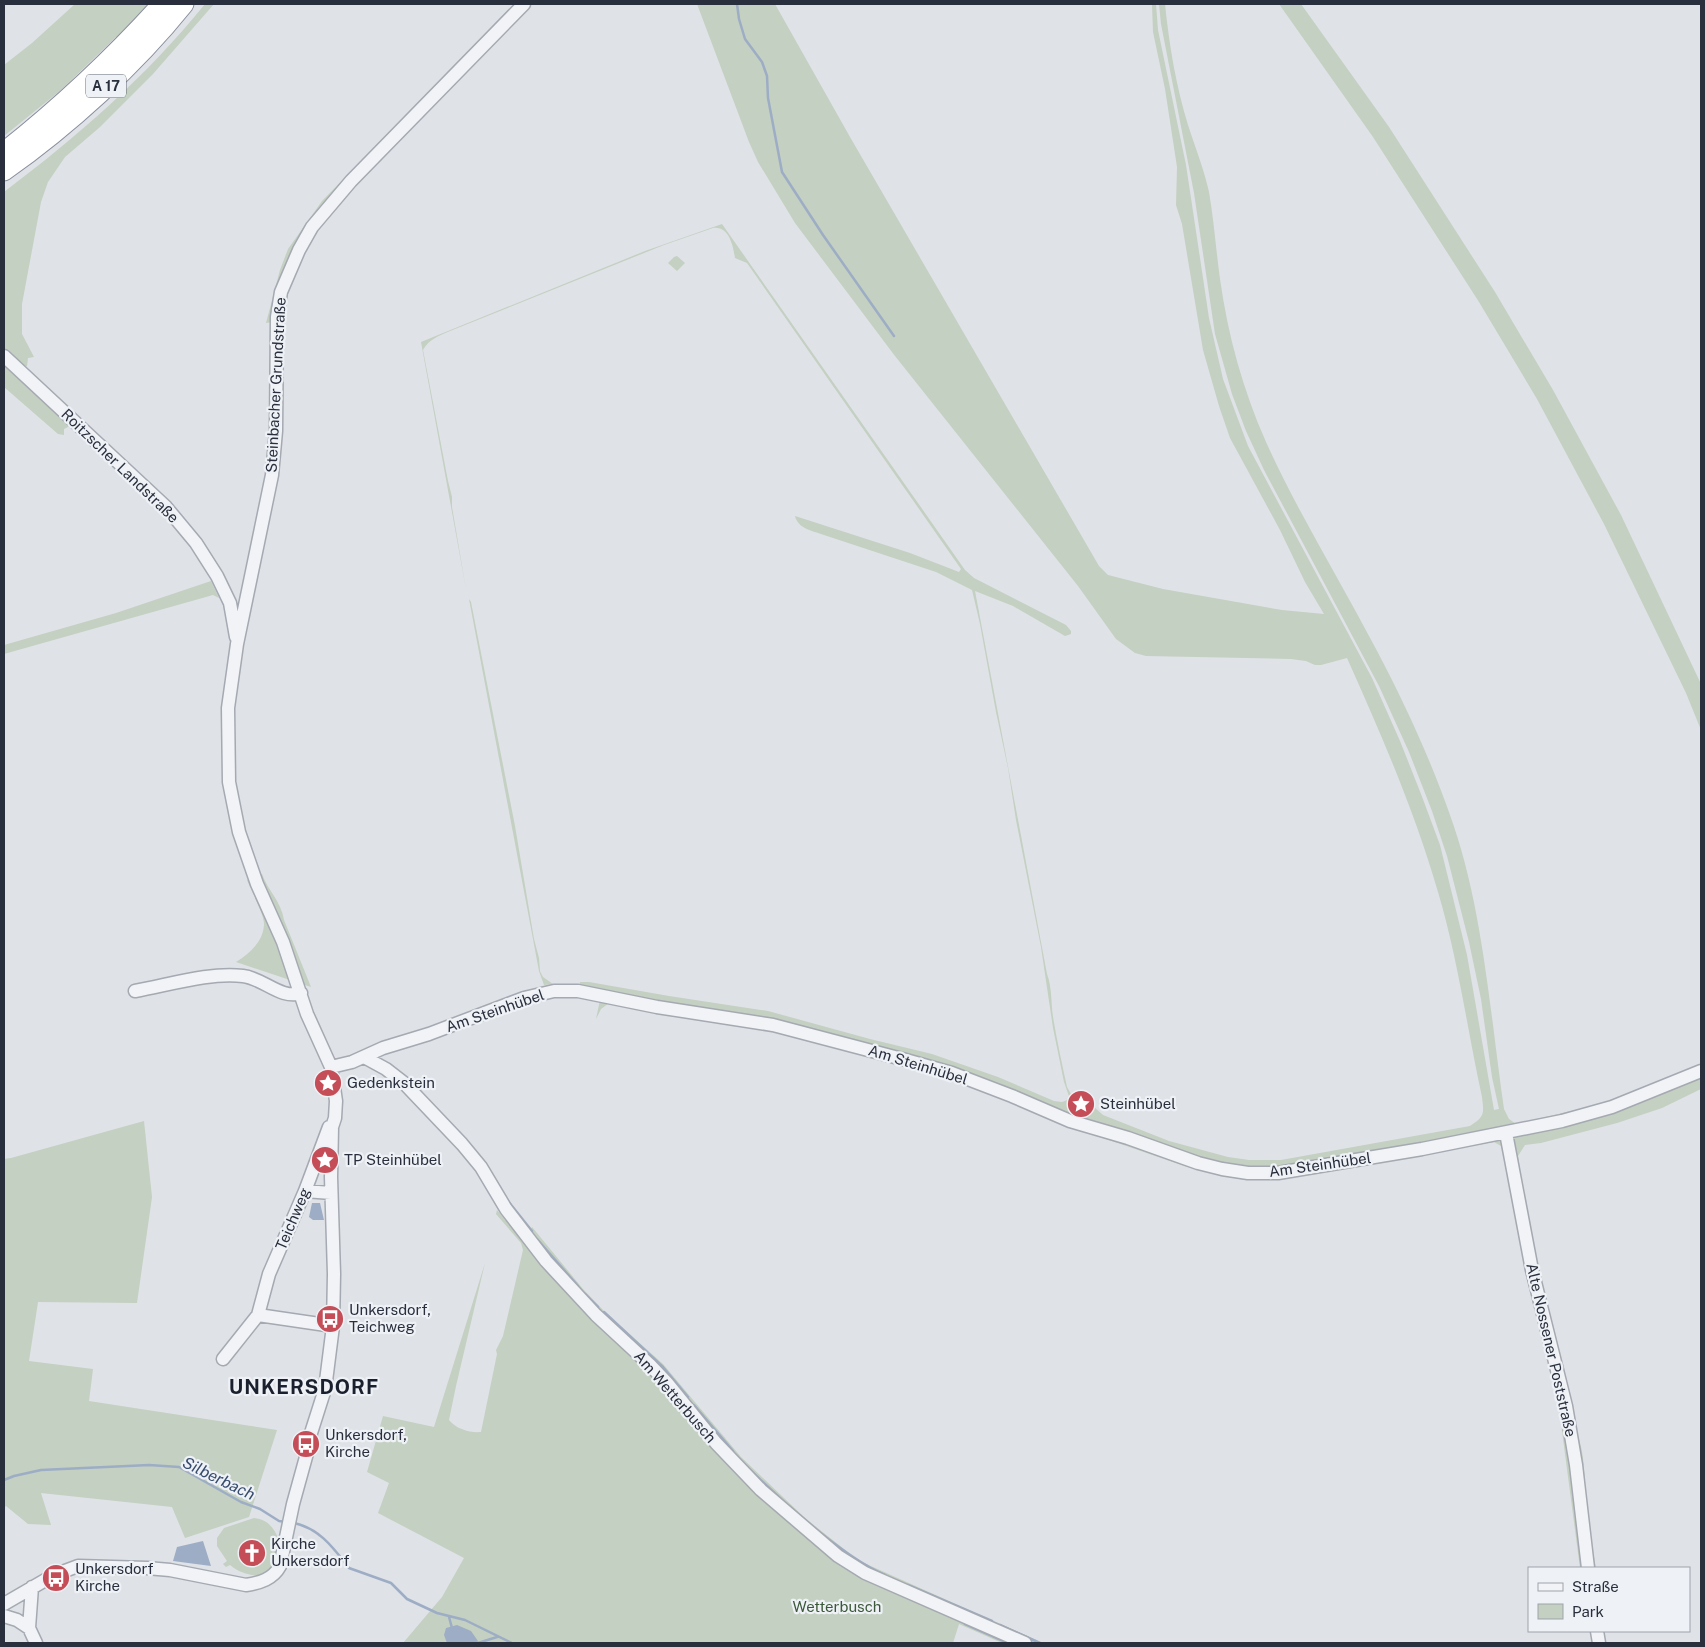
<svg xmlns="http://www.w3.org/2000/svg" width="1705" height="1647" font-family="'Public Sans',sans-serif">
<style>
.green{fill:#c4d0c1}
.water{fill:#9dadc5}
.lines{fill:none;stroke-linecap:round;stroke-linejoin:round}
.stream{stroke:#9dadc5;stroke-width:2.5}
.minor-casing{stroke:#a5a9b1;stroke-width:15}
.highway-casing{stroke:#888e9d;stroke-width:21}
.minor{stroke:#f1f3f6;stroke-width:12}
.highway{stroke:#fff;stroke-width:19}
.labels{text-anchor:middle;stroke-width:4.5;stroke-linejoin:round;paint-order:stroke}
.shield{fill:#eef1f5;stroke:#646974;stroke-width:1}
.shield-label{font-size:14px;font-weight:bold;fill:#292f3d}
.street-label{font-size:15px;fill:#292f3d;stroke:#eef1f5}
.poi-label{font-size:15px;fill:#292f3d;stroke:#eef1f5;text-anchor:start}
.park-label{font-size:15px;fill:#3b5838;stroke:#eef1f5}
.water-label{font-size:16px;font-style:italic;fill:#364b6e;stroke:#eef1f5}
.district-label{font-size:20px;font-weight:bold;letter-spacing:1px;fill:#1b202e;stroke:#eef1f5}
</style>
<rect width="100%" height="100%" fill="#dfe2e7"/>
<path class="green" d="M75 4H149L119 37H116L61 90 4 136V65L32 43Z
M205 4H214L153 74 100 127 65 157 48 182 41 202 22 304V334L34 357 28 358 27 366 22 367 4 349V192C77 137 147 76 205 4Z
M514 4H519L327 203 273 322 266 323 280 270 288 249 322 201Z
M697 4H775L850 137 1099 566 1108 575 1163 589 1282 610 1324 614 1305 582 1280 530 1230 438 1219 406 1203 350 1182 224 1176 205 1177 167 1165 89 1153 32 1152 4H1156L1158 30 1186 165 1209 318 1223 379 1248 446 1372 678 1400 741 1421 794 1440 845 1467 955 1494 1110 1499 1109 1492 1077 1481 999 1469 942 1447 856 1432 811 1409 752 1379 686 1264 470 1246 431 1232 394 1215 334 1194 193 1161 24 1159 4H1165C1169 44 1176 86 1188 125 1195 147 1204 169 1209 192 1214 221 1216 250 1220 279 1228 336 1243 390 1266 442 1298 513 1340 580 1376 649 1404 702 1430 758 1450 815 1483 906 1490 1013 1504 1109L1509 1119 1516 1124 1601 1104 1701 1065V1089L1662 1108 1617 1123 1541 1143 1525 1145 1518 1156 1525 1205 1542 1285 1563 1367 1577 1433C1585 1454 1584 1476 1586 1498 1587 1522 1592 1545 1596 1568H1580L1560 1416 1503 1151 1501 1146 1494 1142 1291 1177 1270 1180H1245L1218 1175 1184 1166 1066 1125 962 1081 922 1070 765 1029 609 1003 601 1009 596 1019 600 1000 578 995 580 982H589L669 996 768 1011 870 1039 932 1054 998 1077 1054 1101 1062 1102 1070 1099 1064 1082 1053 1028 1041 947 1016 820 1008 768 996 712 980 624 972 590 936 572 821 534C810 530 798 528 795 516L910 553 959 572 961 569 747 263 735 258C733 245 729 226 713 228L664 245 450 331C439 336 429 339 423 350L448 481 452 497V507L466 589 421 342 645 251 722 224 965 570 974 578 1066 625 1071 631V634L1065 636 1013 606 975 591 1047 974C1052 987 1051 1003 1053 1017 1057 1041 1062 1064 1067 1087L1071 1094 1085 1099 1103 1115 1169 1141 1228 1157 1249 1160H1281L1470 1126C1485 1116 1484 1114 1482 1097 1467 1028 1458 959 1438 892 1415 812 1381 734 1347 658L1321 665H1315L1306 661 1291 659 1146 656 1135 653 1116 639 1078 586 895 356 795 223 758 162 749 142Z
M1279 4H1301L1389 127 1495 292 1553 390 1621 515 1701 684V730L1686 693 1604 524 1537 399 1479 302 1373 137Z
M677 256 685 263 677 271 668 263 674 257Z
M4 363 69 424 70 426 64 429V435L58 434 4 387Z
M211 581 219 598 213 595 4 654V645L116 613Z
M469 599 471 602 515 826 534 939 539 958 540 971 543 977 553 984 544 985 539 971Z
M262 874C268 891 281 901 284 920L311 987 236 962C249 954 263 942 264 925 265 916 251 890 247 880Z
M144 1121 152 1197 137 1303 38 1302 29 1361 93 1369 89 1401 277 1430 249 1517 185 1538 172 1507 41 1493 51 1525 28 1524 6 1506 4 1508V1159L11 1158Z
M497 1210 525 1244 532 1227 583 1289 604 1311 663 1364 741 1457 805 1518 849 1553 864 1563 1043 1643H1002L959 1624 953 1643H403L442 1597 464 1558 378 1513 389 1483 367 1472 383 1416 434 1427 485 1263 456 1386 449 1420C456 1429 470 1433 481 1432L497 1354 496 1350 503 1336 523 1250 521 1243 496 1214Z
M254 1518C269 1520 274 1528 280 1542 276 1557 272 1578 252 1575 243 1573 237 1571 230 1565L226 1567 223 1564 227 1561 217 1546V1538L224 1528Z"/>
<path class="water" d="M312 1203H320L324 1220H313L309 1217Z
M203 1541 211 1566 173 1561 177 1547Z
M457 1625 471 1631 478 1641 477 1643H447L444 1635 446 1628Z"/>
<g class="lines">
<path class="stream" d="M737 4 739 19 745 39 762 62 767 76 768 98 782 172 823 235 894 336
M508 1201 532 1231
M537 1239 578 1286
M585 1294 598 1307
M604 1312 663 1367 688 1397
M694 1405 733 1451
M750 1470 781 1499
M4 1480 14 1476 41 1470 149 1465 179 1467 241 1502 260 1509 279 1521 286 1522
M294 1523C318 1528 332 1546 346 1564
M819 1532C840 1548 860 1564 885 1575
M347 1565 349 1568 391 1583 407 1599 437 1613 465 1620 512 1643
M908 1585 992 1621
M449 1617 452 1628
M965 1624 1008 1643
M1000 1625 1040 1643
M478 1643 497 1637"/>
<defs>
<path id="minor" d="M4 356 166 507 196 543 217 576 230 603 236 637
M135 991C169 985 209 972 243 976 263 978 281 1000 301 993
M364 1057 386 1069 404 1083 462 1144 481 1167 506 1209 546 1261 596 1315 650 1365 668 1384 716 1443 761 1490 838 1556 865 1573 1025 1643
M331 1067 352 1062 383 1048 429 1034 524 998 554 991H578L657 1007 773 1025 906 1060 952 1073 1012 1096 1070 1121 1128 1138 1198 1163 1222 1169 1248 1173H1278L1422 1149 1562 1121 1612 1107 1701 1071
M1506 1133 1532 1270 1566 1406 1576 1465 1588 1568
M305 1191 331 1193
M258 1315 333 1326
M223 1359 258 1315 269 1274 305 1191 329 1127
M32 1587 29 1628 36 1643
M4 1604 54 1575 78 1566 147 1568 170 1570 246 1585C260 1583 273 1579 280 1566L293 1504 309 1446 311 1433 325 1389 333 1326 334 1274 331 1177 332 1127 335 1118 336 1101 331 1067 307 1014 283 942 257 884 239 832 229 782 228 708 237 644 272 475 276 431 277 317 281 292 299 250 312 227 351 181 524 4
M4 1616 17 1620 29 1628
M1597 1631 1599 1643"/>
<path id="highway" d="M4 152C61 107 113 58 162 4
M4 171C68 126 135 65 184 4"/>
</defs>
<use href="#minor" class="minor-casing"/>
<use href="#highway" class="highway-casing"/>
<use href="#minor" class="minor"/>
<use href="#highway" class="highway"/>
</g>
<defs>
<symbol id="sight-disc" viewBox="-11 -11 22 22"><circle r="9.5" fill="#c44d57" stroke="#eef1f5"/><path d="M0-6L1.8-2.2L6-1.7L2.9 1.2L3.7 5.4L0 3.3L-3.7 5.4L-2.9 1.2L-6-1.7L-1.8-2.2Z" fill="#fff"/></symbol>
<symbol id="bus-disc" viewBox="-11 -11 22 22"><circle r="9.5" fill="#c44d57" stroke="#eef1f5"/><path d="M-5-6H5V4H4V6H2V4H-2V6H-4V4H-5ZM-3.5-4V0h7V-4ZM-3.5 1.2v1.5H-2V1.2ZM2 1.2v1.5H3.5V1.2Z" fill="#fff"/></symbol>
<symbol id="church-disc" viewBox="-11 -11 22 22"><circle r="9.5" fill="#c44d57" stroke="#eef1f5"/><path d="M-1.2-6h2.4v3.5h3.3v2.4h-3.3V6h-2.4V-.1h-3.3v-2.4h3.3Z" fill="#fff"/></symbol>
</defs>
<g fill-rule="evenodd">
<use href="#sight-disc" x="312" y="1067" width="32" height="32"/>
<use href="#sight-disc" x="1065" y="1088" width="32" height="32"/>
<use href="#sight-disc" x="309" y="1144" width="32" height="32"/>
<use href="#bus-disc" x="314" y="1303" width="32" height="32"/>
<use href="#bus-disc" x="290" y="1428" width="32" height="32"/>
<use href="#church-disc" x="236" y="1537" width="32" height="32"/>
<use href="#bus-disc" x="40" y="1562" width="32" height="32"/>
</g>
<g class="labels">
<rect class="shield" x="86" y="74.5" width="40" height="23" rx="4"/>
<g class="shield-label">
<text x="106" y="91">A 17</text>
</g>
<g class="street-label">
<text transform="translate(276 385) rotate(-87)" y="5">Steinbacher Grundstraße</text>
<text transform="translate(120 466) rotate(44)" y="5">Roitzscher Landstraße</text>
<text transform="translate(495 1011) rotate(-19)" y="5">Am Steinhübel</text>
<text transform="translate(918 1065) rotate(17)" y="5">Am Steinhübel</text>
<text transform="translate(1320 1165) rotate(-8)" y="5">Am Steinhübel</text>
<text transform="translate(293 1219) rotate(-67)" y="5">Teichweg</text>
<text transform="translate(1551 1350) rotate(77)" y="5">Alte Nossener Poststraße</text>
<text transform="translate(675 1397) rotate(49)" y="5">Am Wetterbusch</text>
</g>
<g class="poi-label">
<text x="347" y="1088">Gedenkstein</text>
<text x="1100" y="1109">Steinhübel</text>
<text x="344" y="1165">TP Steinhübel</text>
<text x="349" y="1315">Unkersdorf,<tspan x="349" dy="17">Teichweg</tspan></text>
<text x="325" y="1440">Unkersdorf,<tspan x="325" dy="17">Kirche</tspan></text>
<text x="271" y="1549">Kirche<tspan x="271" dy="17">Unkersdorf</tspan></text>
<text x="75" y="1574">Unkersdorf<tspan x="75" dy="17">Kirche</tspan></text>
</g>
<g class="park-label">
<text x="837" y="1612">Wetterbusch</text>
</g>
<g class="water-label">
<text transform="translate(219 1478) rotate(26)" y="6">Silberbach</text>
</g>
<g class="district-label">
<text x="304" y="1394">UNKERSDORF</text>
</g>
</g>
<rect width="1705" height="1647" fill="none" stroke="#292f3d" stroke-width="10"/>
<rect x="1528" y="1567" width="162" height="65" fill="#eef1f5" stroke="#9fa3ab"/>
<rect x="1538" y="1583" width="25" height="8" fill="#f1f3f6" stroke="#9fa3ab"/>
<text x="1572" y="1592" font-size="15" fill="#292f3d">Straße</text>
<rect x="1538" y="1604" width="25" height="15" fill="#c4d0c1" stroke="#9fa3ab"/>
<text x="1572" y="1617" font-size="15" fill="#292f3d">Park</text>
</svg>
